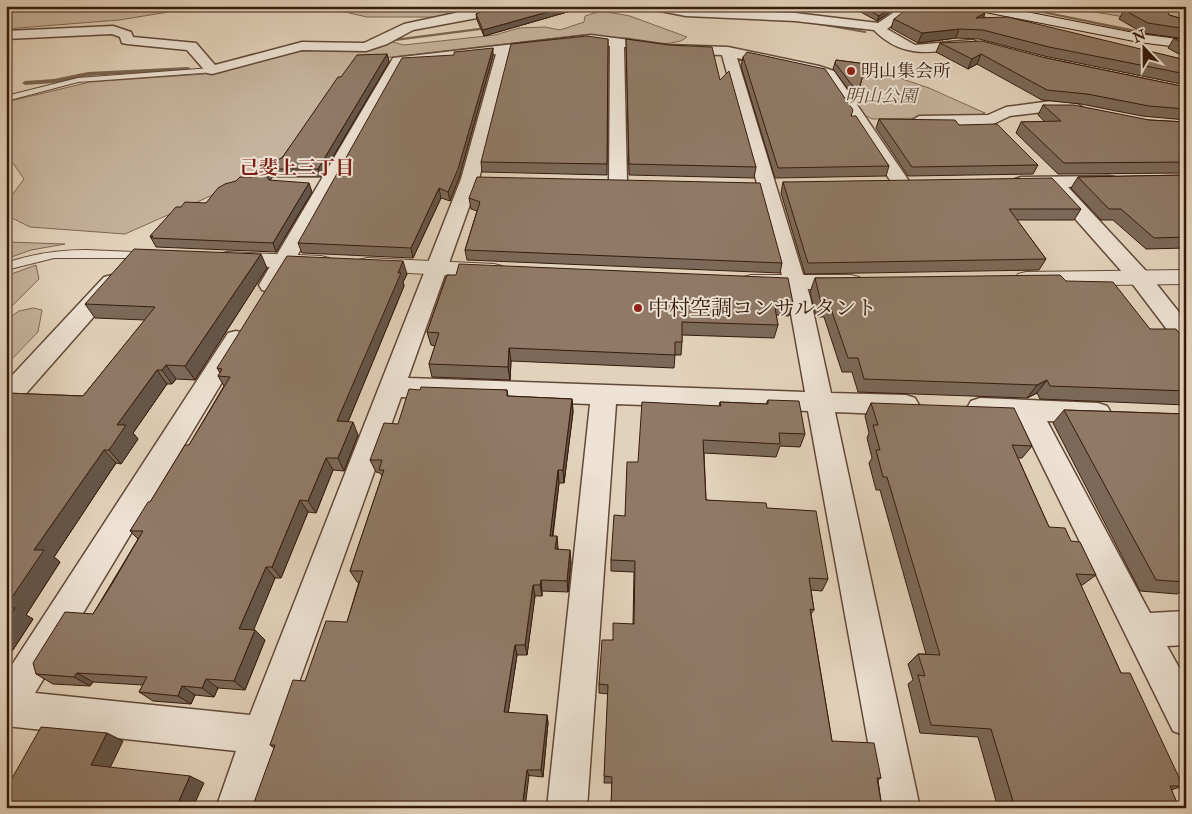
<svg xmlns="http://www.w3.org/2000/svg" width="1192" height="814" font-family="'IM FELL Double Pica','Noto Serif JP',serif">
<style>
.green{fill:#c6b39d;stroke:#7e6754}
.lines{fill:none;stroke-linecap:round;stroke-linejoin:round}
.stream{fill:#7a6452;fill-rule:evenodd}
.service-casing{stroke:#614938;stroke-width:2}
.minor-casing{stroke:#614938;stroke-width:3}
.tertiary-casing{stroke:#614938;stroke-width:2}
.secondary-casing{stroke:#361b0c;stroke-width:2}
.service{fill:#ede2d3;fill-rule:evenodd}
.minor{fill:#ede2d3;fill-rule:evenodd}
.tertiary{fill:#ede2d3;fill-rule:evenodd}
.secondary{fill:#ede2d3;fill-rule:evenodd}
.wall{fill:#7c6959;stroke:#361b0c}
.shaded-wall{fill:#655548;stroke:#361b0c}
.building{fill:#907a67;stroke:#361b0c}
.poi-dot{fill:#8f2418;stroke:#ede2d3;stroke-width:2}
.labels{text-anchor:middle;stroke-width:4;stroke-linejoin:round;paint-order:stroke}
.far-poi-label{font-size:18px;fill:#361b0c;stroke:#ede2d3;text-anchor:start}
.far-park-label{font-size:18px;font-style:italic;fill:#614938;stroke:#ede2d3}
.far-neighbourhood-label{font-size:19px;font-weight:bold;fill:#7a1f14;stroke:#ede2d3}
.poi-label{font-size:21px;fill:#361b0c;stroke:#ede2d3;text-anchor:start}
</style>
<rect width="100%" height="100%" fill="#e3d2bb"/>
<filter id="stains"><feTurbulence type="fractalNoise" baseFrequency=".004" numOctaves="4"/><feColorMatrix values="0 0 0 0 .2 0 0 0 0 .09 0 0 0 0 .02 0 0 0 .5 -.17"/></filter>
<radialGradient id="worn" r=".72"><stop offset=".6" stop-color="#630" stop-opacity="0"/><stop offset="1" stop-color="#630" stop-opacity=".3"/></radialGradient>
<path class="green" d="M6 6H488L447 17H367L332 9 240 7 187 9 119 20 6 29Z
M1135 6H1186V21L1124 17 1089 11H1125Z
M601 11 630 16 687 37 681 41 665 44 628 38 581 35 358 61 303 155 125 234 30 227 6 215V203L24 179 6 153V102L90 82 205 74 231 69 253 60 294 50H351L389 41 404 45 495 35 519 28 545 27 560 30 584 22 585 16Z
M882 72 929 88 985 113 974 117 872 119 862 114 836 74 866 78 868 73Z
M6 242 65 244 31 250 6 259Z
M36 265 39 279 6 312V276Z
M33 308 42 310 38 332 6 365V320L19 311Z"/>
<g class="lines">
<path class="stream" d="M581 6H595L579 9 577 8Z
M988 6 1023 7 1156 34 1153 36 1023 9 990 8Z
M821 23 865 31 867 32 865 33 819 25Z
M494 26 496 28 396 41 393 39Z
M188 67 191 69 190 70 88 76 54 83 25 85 22 83 25 81 54 79 88 72Z"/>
<defs>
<path id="service" d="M212 68 216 70 215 72 78 82 6 101V96L78 78Z
M86 250 135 252 140 255 135 258H54L6 270V263C32 254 58 250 86 250Z"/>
<path id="minor" d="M488 6H508L477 18 413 30 387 44 366 51 302 50 212 74 207 73 187 50 127 44 122 43 120 37 112 34 6 39V31L113 26 131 32 133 37 196 43 215 65 302 42 364 43 404 24Z
M648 6 795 13 878 23 903 6H917L887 29 915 45 973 40 980 44 973 48C935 51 904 61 874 30L795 21 686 16 650 9Z
M591 35 668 45 728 47 819 66 834 71 911 184 909 188H895L824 77 737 58 810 297 831 393 906 395 915 398 919 405 915 412 906 415 835 412 920 808H880L808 411 616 404 587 808H547L590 404 401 397 280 735 256 808H216L236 751 6 726V674L228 333 236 331 244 333 248 339 35 693 250 715 461 179 496 54 403 65 281 285 278 290 270 292 262 290 259 285 393 58ZM591 43 610 46 609 182 612 186H624L627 182 624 47 668 53 722 55 788 297 805 392 408 378 479 179 510 52Z
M1051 101 1077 104 1085 109 1077 114 1051 111 1010 116 991 125 919 126 911 121 919 116 988 115 1006 107Z
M1109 176 1115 177 1118 181 1115 185 1068 187 1147 272 1186 321V346L1178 344 1131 282 1048 188 1015 187 1012 183 1015 179 1021 177Z
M112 275 120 277 123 282 120 287 15 406 6 409V382L104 277Z
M980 398 1098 403 1107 406 1111 413 1107 420 1098 423 1047 421 1150 613 1186 611V645L1167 646 1186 680V736L1173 731 1020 420 980 418 971 415 967 408 971 401Z"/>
<path id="tertiary" d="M227 252 321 256 329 258 332 263 329 268 321 270 219 264 216 259 219 254Z
M367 258 494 264 502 266 505 271 502 276 494 278 359 270 356 265 359 260Z
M1186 270V284L1026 286 1018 284 1015 279 1018 274 1026 272Z
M751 275H851L859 277 862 282 859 287 851 289H751L743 287 740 282 743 277Z"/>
<path id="secondary" d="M969 6H996L1139 34 1186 40V48L1139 42 975 10Z"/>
</defs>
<use href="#service" class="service-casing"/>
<use href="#minor" class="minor-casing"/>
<use href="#tertiary" class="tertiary-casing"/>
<use href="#secondary" class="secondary-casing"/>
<use href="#service" class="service"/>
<use href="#minor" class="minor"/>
<use href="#tertiary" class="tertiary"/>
<use href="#secondary" class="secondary"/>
</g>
<path class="wall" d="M495 6H588L484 36 477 20 476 14Z
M850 6H899L877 21Z
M1124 10 1169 15 1186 20V39L1143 33 1119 19Z
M984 17 1186 60V85L1044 56 979 39 956 38 918 43 891 28 894 19Z
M1174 38 1186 39V58L1168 48Z
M608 39 607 175 482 172 481 162Z
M626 39 720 80 756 167 754 178 629 175Z
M940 43 1046 58 1186 87V120L1142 116 1081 104 1042 100 977 64 968 69 936 52Z
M387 54 389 62 321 177H273L270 180 312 192 276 252 156 247 150 236 181 207 206 203 236 181 252 177 282 158 341 77Z
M493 56 459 178 450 201 441 198 413 258 302 253 298 243Z
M743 57 851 116 889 166 886 176 775 178 741 66Z
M836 60 866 64 856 100 833 69Z
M1043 105 1149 120 1186 122V173L1058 174 1016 133 1021 122H1045L1038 115Z
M879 119 959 125 1038 165 1033 174 908 176 876 128Z
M1186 175V248L1146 249 1113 220H1101L1071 188 1078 177Z
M783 182 1081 209 1074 220H1017L1046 259 1039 270 805 274 781 193Z
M469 198 782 263 780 273 467 260 465 250 477 211 471 209Z
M267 268 195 380 176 379 172 384H167L133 433 138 439 121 464 116 463 54 557 60 562 26 615 33 619 9 656H6V393L83 396 145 320 95 318 85 304Z
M407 274 403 282 404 286 348 422 358 435 344 471 333 470 316 513 308 512 281 578H275L253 630H255L265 640 245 690 218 688 214 697 195 695 191 704 153 701 139 692 143 685 93 682 90 686 53 684 36 674 93 614 138 539 130 531 150 502 189 445 224 386 218 376 220 373 217 368Z
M447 275 793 303 789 316 776 315 778 325 774 338 682 335V342L681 355H675L674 368 511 361 510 380 432 377 429 364 435 346 431 345 427 332Z
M815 278 1066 281 1150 329 1186 341V405L1040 399 1037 393 1027 398 858 392 852 372H842L824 317H816L810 292Z
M420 390H507L508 396 572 399 573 412 564 483H559L553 536 558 548V549L571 562 568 592 542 591V596H535L527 655H517L508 713 547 715 548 723 543 777 274 748 270 745 305 681 347 622 359 582H357L350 571 382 476 380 473 376 472 370 460 398 424Z
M768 400 805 434 800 447 780 446 776 457 704 453 706 500 767 508 828 579 822 591 811 590 814 610 811 614 832 741 881 778 878 780 882 808H611L612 783H604L608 694 599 693V684L612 640 633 624 634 572 611 571V560L625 516 638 462 719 406 720 402 766 404Z
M871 403 1032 446 1022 458H1018L1049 527 1071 541 1096 575 1081 586 1121 673 1183 786 1171 790 1179 808H998L978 737 920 733 908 684 913 680 908 664 918 654H926L880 490H876L869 463 872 458 867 438 869 433 865 416Z
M1064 410 1186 414V588L1177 594 1140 591 1053 423Z
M1186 645V654L1182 647Z"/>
<path class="shaded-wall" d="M569 6H588L484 36 483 30Z
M893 6H899L877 21 879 16Z
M985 13 982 22 976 18Z
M959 29 956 38 918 43 922 33Z
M493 48V56L459 178 450 201 448 192Z
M387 54 389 62 321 177 318 169Z
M981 54 977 64 968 69 972 59Z
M270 169 273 177 268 182 265 173Z
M309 183 312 192 276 252 273 243Z
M439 188 441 198 413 258 411 248Z
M261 254 267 268 195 380 185 366Z
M403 261 407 274 403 282 404 286 343 434 337 421Z
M509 348 511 361 510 380 508 367Z
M166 365 176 379 172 384 162 370Z
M157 370 167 384 133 433 138 439 121 464 109 450 117 425Z
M1047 380 1037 393 1027 398 1037 385Z
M572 399 573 412 564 483 563 470Z
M353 422 358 435 344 471 338 458Z
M104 450 116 463 54 557 60 562 26 615 33 619 9 656 6 654V606L34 550Z
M326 458 333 470 316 513 308 501Z
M558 470 559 483 551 547 550 536Z
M300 500 308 512 281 578 272 567Z
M557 536 558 548 556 561 555 549Z
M570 550 571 562 568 592 567 581Z
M266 567 275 578 250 639 239 629Z
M541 580 542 591V596L540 585Z
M533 585 535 596 527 655 525 645Z
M255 630 265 640 245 690 234 681Z
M515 645 517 655 507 721 504 712Z
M77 673 93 682 90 686 74 677Z
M206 679 218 688 214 697 202 688Z
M182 686 195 695 191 704 178 696Z
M547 715 548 723 543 777 541 770Z
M107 733 123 741 108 772 91 765Z
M527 770 529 776 525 808H522Z
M190 776 204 783 193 807 196 808H182L178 803Z"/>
<path class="building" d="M495 6H569L483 30 476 14Z
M861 6H893L879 16Z
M911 6H976L985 13 976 18 1008 17 1186 60V74L1049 47 983 30 959 29 922 33 894 19Z
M1124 10 1168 11 1169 15 1186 20V29L1148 23Z
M587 36 608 39 607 164 481 162 511 44Z
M1174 38 1186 39V45Z
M626 39 669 45 712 47 720 80 729 71 756 167 629 164Z
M982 41 1046 58 1186 87V109L1149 106 1087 94 1047 90 981 54 972 59 940 43Z
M493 48 458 169 448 192 439 188 411 248 298 243 402 58 454 55V52Z
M747 52 825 69 853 110 851 116H856L889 166 778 168 743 57Z
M387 54 318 169H270L265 173 269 180 309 183 273 243 151 238 153 236H150L176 207H181L185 202 206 203 218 188 225 184 236 181 240 177H252L261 166 282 158 338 77H341L357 55Z
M836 60 866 64 858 93 835 63Z
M1043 105H1074L1149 120 1186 122V162L1064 163 1021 122 1061 121Z
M879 119 955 120 959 125 997 124 1038 165 912 167Z
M1186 175V237L1154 238 1121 209H1109L1078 177Z
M477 177 760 183 782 263 465 250 480 202 469 198Z
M1052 178 1081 209H1009L1046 259 808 263 783 182Z
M134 249 261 254 185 366 166 365 162 370H157L117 425H126L109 450H104L34 550H44L6 606V393L83 396 155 307 85 304Z
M287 256 403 261 398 273H401L337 421 353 422 338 458H326L308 501 300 500 272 567H266L239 629 255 630 234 681 206 679 202 688 182 686 178 696 139 692 147 677 77 673 74 677 36 674 33 663 65 612 93 614 112 584 143 531H130L148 502H150L185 445H189L230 377 218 376 222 369 217 368Z
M459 264 788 278 793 303 774 302 778 325 682 322V342H675V355L509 348 508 367 429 364 439 333 427 332 447 275H456Z
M1060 275 1066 281 1113 282 1150 329H1176L1186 341V391L1050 386 1047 380 1037 385 864 379 858 358H848L829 303H821L815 278Z
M421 387 507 390V396L572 399 563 470H558L550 536H557L555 549 570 550 567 581 541 580 540 585H533L525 645H515L504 712 547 715 541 770H527L522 808H252L275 745H270L293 680 305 681 326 621 347 622 363 571H350L384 470H379L382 460H370L384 423 398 424 409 389 420 390Z
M768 400 799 401 805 434 779 433 780 444 703 440 706 500 766 503 767 508 816 511 828 579 809 578 814 610 810 609 832 741 874 743 881 778H877L882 808H685L666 807V808H611L612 777 604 776 608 685 599 684 602 640H613V623L634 624 635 561 611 560 614 515 625 516 627 462H638L642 402 721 406 720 402 768 404Z
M871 403 1014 408 1032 446 1012 445 1049 527 1065 528 1071 541 1080 542 1096 575 1076 574 1121 673H1130L1183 786H1170L1179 808H1015L991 729 931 725 918 675 925 676 918 654 940 655 887 477H883L876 450H880L873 425H878Z
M1064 410 1186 414V582L1156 580Z
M6 608H15L6 622Z
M41 727 107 733 91 765 190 776 178 803H184L182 808H6V789Z"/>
<g class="poi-dot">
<circle cx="851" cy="71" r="5"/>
<circle cx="638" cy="308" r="5"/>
</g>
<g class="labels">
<g class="far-poi-label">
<text x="861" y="77">明山集会所</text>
</g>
<g class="far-park-label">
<text x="881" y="102">明山公園</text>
</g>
<g class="far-neighbourhood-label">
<text x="297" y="174">己斐上三丁目</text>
</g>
<g class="poi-label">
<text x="648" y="315">中村空調コンサルタント</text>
</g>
</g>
<rect width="1192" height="814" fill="none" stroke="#e3d2bb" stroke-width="25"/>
<rect x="8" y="8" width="1177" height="799" fill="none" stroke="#361b0c" stroke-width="2.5"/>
<rect x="12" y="12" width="1167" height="789" fill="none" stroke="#361b0c"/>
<g transform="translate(1144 48) rotate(338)" stroke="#ede2d3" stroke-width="4" paint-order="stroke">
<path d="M0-4L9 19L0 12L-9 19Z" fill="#361b0c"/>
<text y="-8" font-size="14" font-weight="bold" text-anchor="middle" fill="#361b0c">N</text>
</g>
<rect width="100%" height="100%" filter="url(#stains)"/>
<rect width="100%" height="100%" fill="url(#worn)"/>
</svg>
